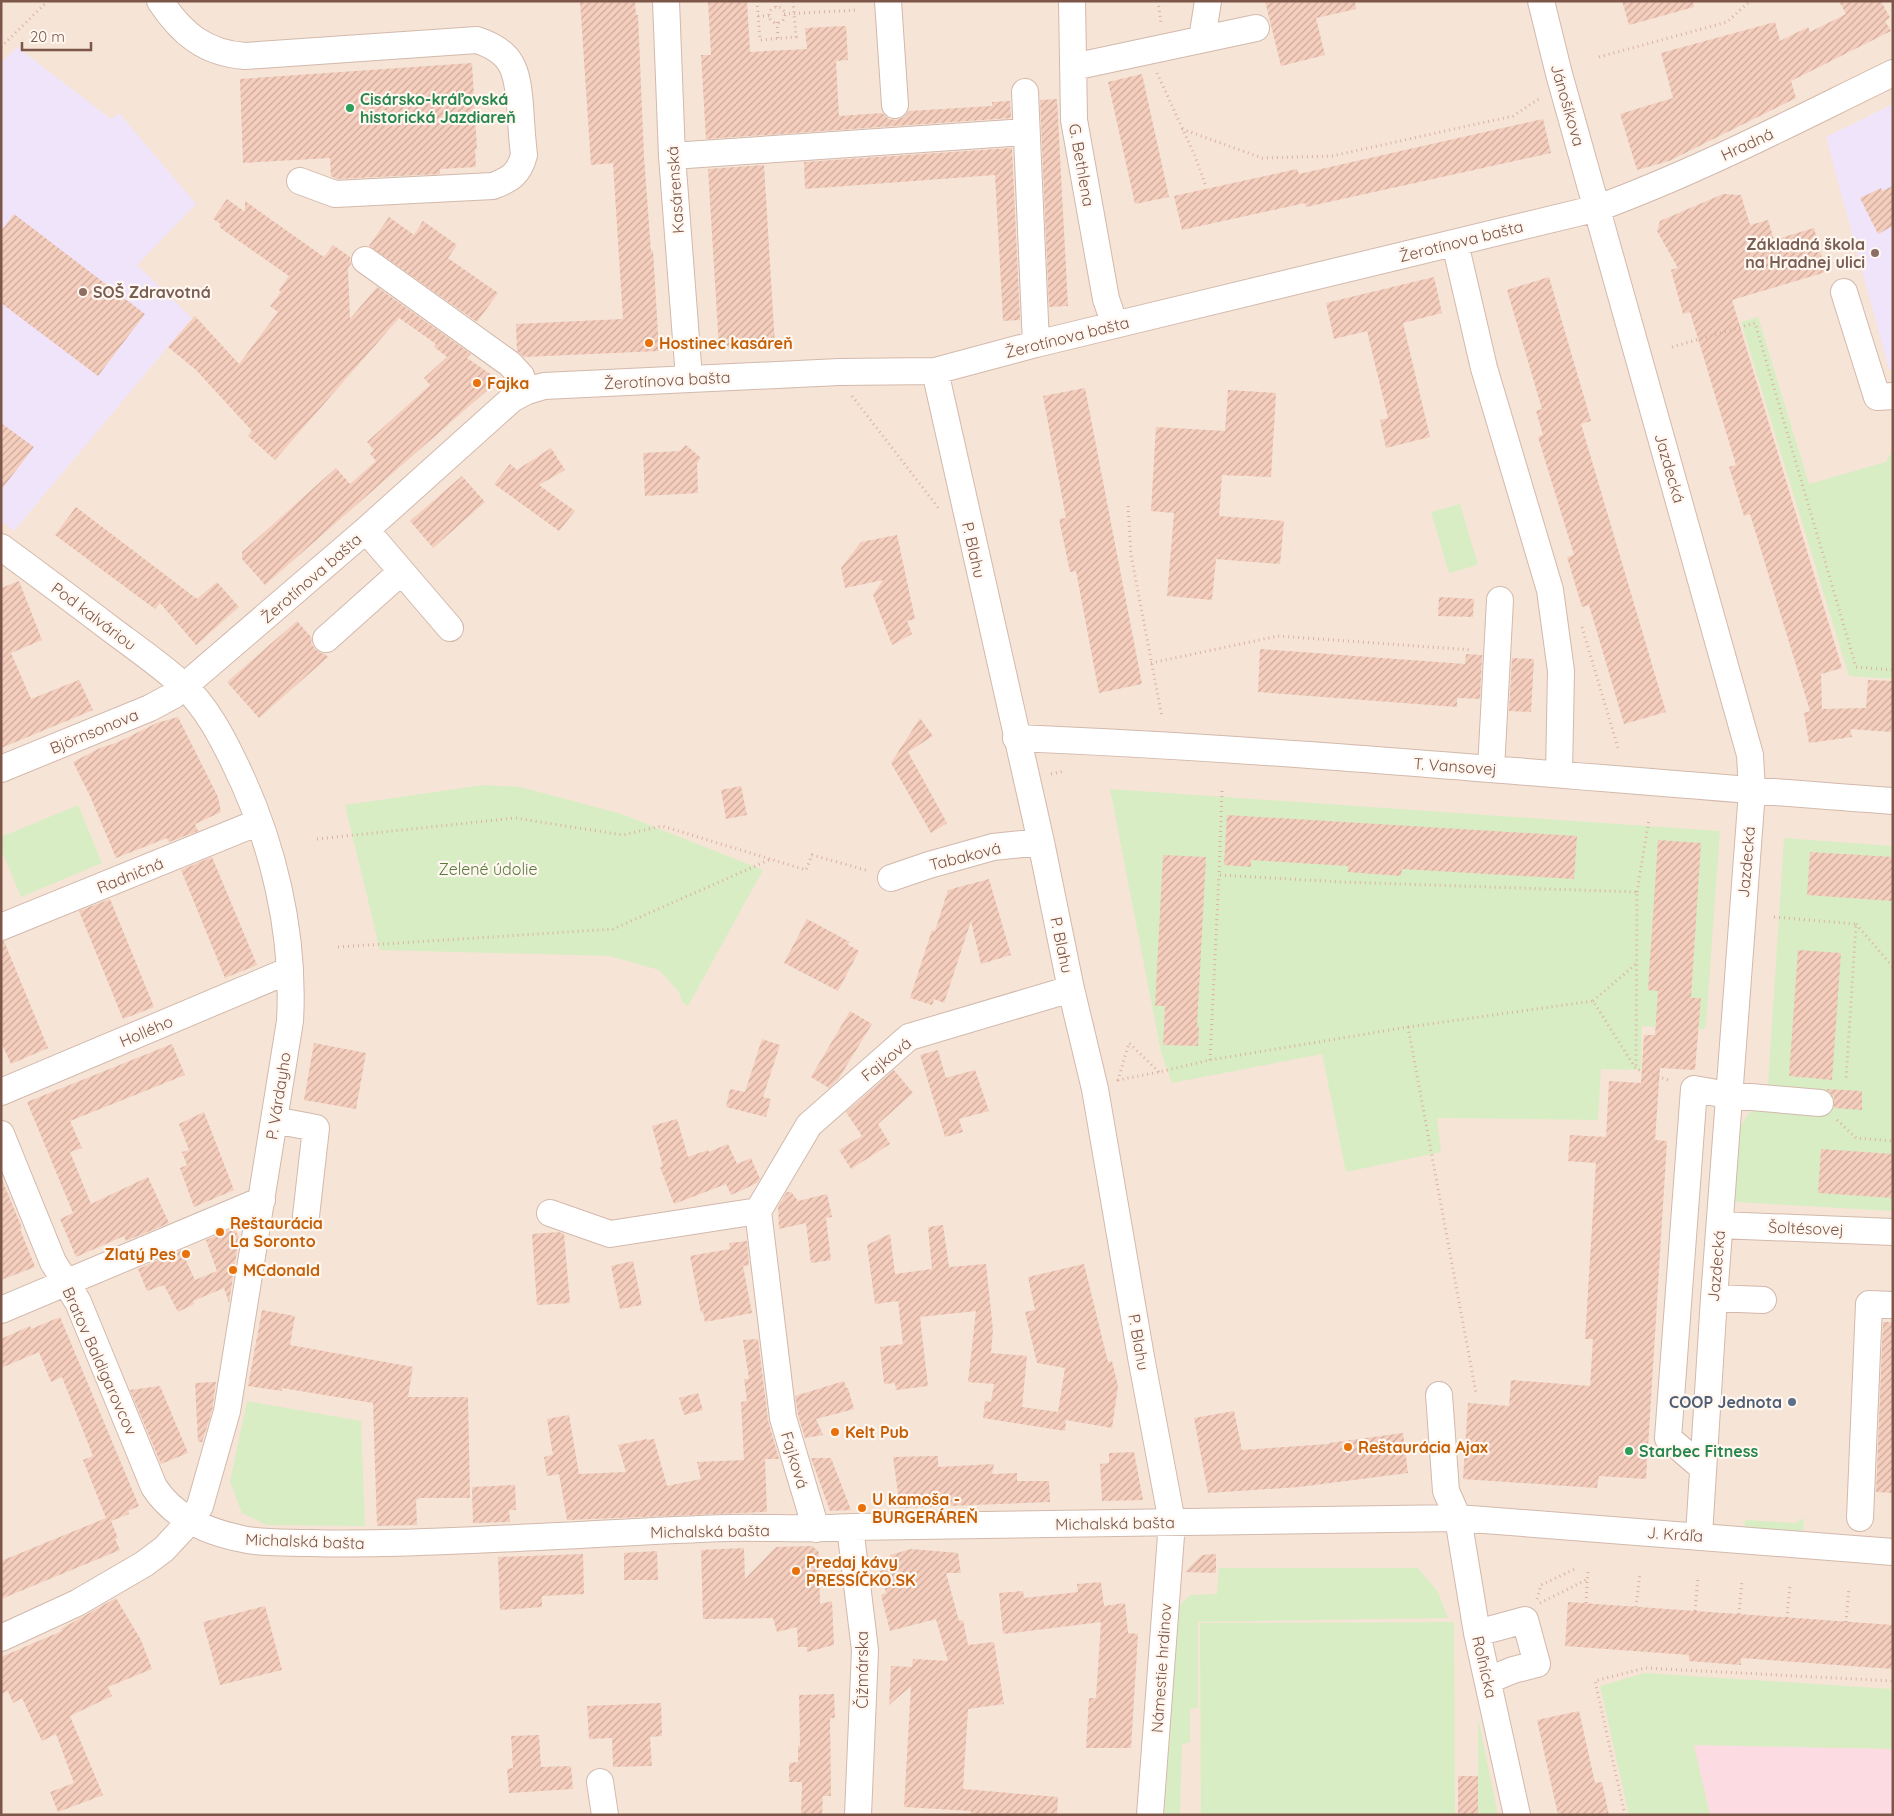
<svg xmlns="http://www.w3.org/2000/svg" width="1894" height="1816" font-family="Quicksand,sans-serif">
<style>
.residential{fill:#f6e4d6}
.education{fill:#f0e4fb}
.medical{fill:#fcdbe2}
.green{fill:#d9edc5}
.building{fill:url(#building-hatch)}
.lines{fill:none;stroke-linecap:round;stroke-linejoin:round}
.minor-casing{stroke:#d2b9ac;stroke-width:28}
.path{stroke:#dbb1a0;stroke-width:3;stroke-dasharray:1 4;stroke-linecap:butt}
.minor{stroke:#fff;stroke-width:26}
.leisure-dot{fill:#2e9e5b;stroke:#fff7f0;stroke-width:2}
.education-dot{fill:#8d6e63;stroke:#fff7f0;stroke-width:2}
.food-dot{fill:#e8710a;stroke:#fff7f0;stroke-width:2}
.service-dot{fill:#5c6f8a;stroke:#fff7f0;stroke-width:2}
.labels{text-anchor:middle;stroke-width:4.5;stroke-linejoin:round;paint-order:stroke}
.leisure-label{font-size:16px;font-weight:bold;fill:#27864d;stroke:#fff7f0;text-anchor:start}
.street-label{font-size:16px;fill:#7b5649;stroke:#fff7f0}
.education-label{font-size:16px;font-weight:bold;fill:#785e54;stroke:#fff7f0;text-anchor:end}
.food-label{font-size:16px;font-weight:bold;fill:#c56008;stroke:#fff7f0;text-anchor:start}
.park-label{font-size:16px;fill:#567b3d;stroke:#fff7f0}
.service-label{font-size:16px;font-weight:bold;fill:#4e5e75;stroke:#fff7f0;text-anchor:end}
</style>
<defs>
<pattern id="building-hatch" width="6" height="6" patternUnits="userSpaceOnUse" patternTransform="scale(1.25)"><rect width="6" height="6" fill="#f5cebe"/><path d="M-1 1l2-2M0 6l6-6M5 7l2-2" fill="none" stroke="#cbaa9c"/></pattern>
</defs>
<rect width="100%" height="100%" fill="#fef3e8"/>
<path class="residential" d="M1 1H1893V1815H1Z"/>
<path class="education" d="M17 47 111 119 119 113 196 204 137 265 192 318 14 531 1 521V63Z
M1893 104V369L1889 370 1826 137Z"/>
<path class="medical" d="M1693 1744 1893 1749V1815H1710Z"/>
<path class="green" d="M1758 317 1809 484 1886 462 1893 449V679L1849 676 1741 322Z
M1460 504 1478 565 1449 573 1431 512Z
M483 785 520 787 622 814 763 870 688 1006 682 1002 679 992 659 970 609 956 380 950 345 805Z
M1110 789 1720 831 1706 1025 1704 1029 1642 1026 1641 1070 1601 1069 1598 1120 1437 1118 1441 1152 1346 1172 1322 1054 1172 1083 1161 1052Z
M78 805 102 863 21 897 1 849V837Z
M1784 838 1893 846V1211L1735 1202 1738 1130 1768 1085Z
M247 1401 361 1421 365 1526 267 1525 242 1513 230 1482Z
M1804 1518 1803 1535 1744 1531 1745 1520 1795 1523Z
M1219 1568H1418L1438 1592 1448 1618 1198 1622V1708L1190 1709V1742L1182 1744 1180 1815H1165L1174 1612 1190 1595 1217 1594Z
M1454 1622 1455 1815H1201L1200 1623Z
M1645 1673 1893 1689V1749L1694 1745 1710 1815H1629L1600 1686Z
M1478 1718 1498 1815H1478Z"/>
<path class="building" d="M580 1H635L636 15H638L644 157 651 252 653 250 659 351 524 357 517 351 516 324 623 319 613 163 591 165Z
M708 1H747L750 52 807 49 805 28 846 26 848 60 836 61 839 116 882 113 889 119 896 120 904 117 909 111 992 106V102L1010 101 1011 118 706 139 701 55H711Z
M1265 1H1355L1356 9 1316 18 1325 55 1281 66Z
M1622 1H1693L1694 7 1629 25Z
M1839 1H1881L1890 18 1885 21 1891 31 1791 81 1796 98 1669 161 1637 170 1620 114 1673 98 1661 53 1775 22 1780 41 1808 27 1810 32 1846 14Z
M472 63 477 149H475L476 167 440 169V174L337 179 331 176 330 158 243 163 240 79Z
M1142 74 1169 197 1135 204 1108 82Z
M1057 99 1068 306 1049 307 1040 100Z
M1543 119 1551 153 1306 207 1305 203 1182 230 1174 196 1297 169 1299 174Z
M1012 148 1020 320 1003 321 995 175 805 189 804 162Z
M764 165 775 345 719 348 708 169Z
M1893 186V226L1878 234 1860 198 1881 188 1882 191Z
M1723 194 1741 195 1750 225 1768 220 1774 240 1814 228 1826 272 1732 300 1842 668 1821 674 1822 709 1866 708 1868 680 1893 681 1891 732 1850 729 1852 737 1809 743 1804 713 1810 711 1750 514 1744 516 1729 467 1736 465 1690 312 1683 314 1671 270 1678 268 1657 231 1660 221Z
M227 199 245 212V201L324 257 333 245 350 257 351 264 348 268 350 319 377 287 471 354 467 358 499 380 265 585 242 559V552L336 468 350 484 376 461 370 454 374 450 367 442 430 385 424 378 447 357 434 347 436 344 399 318 275 460 248 436 252 431 196 370 168 347 195 316 239 364 278 312 270 306 281 292 279 290 289 276 219 227 221 224 213 219Z
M14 214 145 314 98 376 1 303V231Z
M389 217 414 235 423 221 457 245 448 258 498 293 477 322 369 246Z
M1434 277 1442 313 1403 323 1430 437 1386 448 1380 420 1388 418 1367 331 1334 339 1326 303Z
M1549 277 1591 421 1581 424 1666 712 1624 724 1589 605 1582 607 1567 557 1574 555 1538 437 1543 435 1536 411 1542 409 1507 290Z
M1085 388 1142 684 1099 693 1076 571 1070 572 1059 519 1066 518 1043 396Z
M1228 390 1276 393 1271 477 1222 475 1219 516 1284 521 1280 564 1216 559 1212 600 1167 596 1174 513 1151 511 1156 427 1225 431Z
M1 423 34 447 1 490Z
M686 445 701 458 697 463 698 493 645 496 643 453 680 451Z
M551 448 565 470 539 485 575 511 559 531 494 484 510 464 517 470Z
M462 476 485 502 433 548 410 521Z
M76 507 197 599 217 582 239 607 196 645 160 603 155 609 55 535Z
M897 535 915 619 907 621 912 634 892 645 873 595 883 580 845 588 841 568 861 542Z
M19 581 42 640 11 653 31 699 79 680 93 710 1 748V588Z
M1439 597 1474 599 1473 617 1438 616Z
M297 621 312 638 311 643 315 649 321 653 325 654 328 657 259 718 227 682Z
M1260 649 1465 664 1466 654 1482 655 1480 699 1457 698V707L1258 692Z
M1512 658 1534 659 1531 712 1509 711Z
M178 717 218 797 221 812 195 824 198 831 169 842 167 838 116 858 90 796 73 762 100 748 116 743 157 723Z
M920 718 933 736 908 752 947 823 931 833 891 763Z
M741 786 747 815 726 819 721 790Z
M1227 815 1577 836 1574 879 1402 869 1401 876 1348 872V866L1251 860V867L1224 865Z
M1658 840 1701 843 1691 998H1701L1695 1070 1660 1068 1655 1140 1667 1141 1646 1479 1599 1476 1597 1488 1463 1479 1468 1403 1509 1406 1511 1380 1590 1386 1593 1339H1585L1596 1163 1568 1161 1570 1135 1606 1137 1609 1081 1641 1083 1644 1035H1655L1658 991 1648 990Z
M1810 852 1893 857V901L1807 895Z
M1163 855 1206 857 1197 1027H1199L1198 1046 1163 1045 1165 1006H1155Z
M212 857 257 965 225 978 181 870Z
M989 879 1011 955 981 964 971 921 944 1003 934 999 932 1005 910 998 932 930 935 931 948 890Z
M110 899 154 1007 123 1019 79 911Z
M807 919 850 942 847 944 859 951 838 991 784 963Z
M4 941 48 1048 11 1064 1 1042V942Z
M1798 950 1841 953 1832 1080 1789 1076Z
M850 1011 872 1024 839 1078 829 1088 811 1077Z
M762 1039 780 1045 763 1097 771 1099 766 1117 726 1107 730 1089 745 1092Z
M314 1043 366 1053 356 1109 304 1100Z
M172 1044 185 1075 70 1121 82 1148 70 1152 91 1204 148 1177 169 1223 126 1241 124 1236 76 1257 60 1219 73 1213 27 1102Z
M938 1050 946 1078 975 1070 989 1111 959 1119 963 1132 945 1137 920 1055Z
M894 1070 913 1093 878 1124 890 1144 851 1169 839 1150 862 1136 846 1112Z
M1826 1089 1862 1091V1110L1834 1108V1097Z
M204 1112 234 1190 194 1207 180 1168 187 1165 182 1152 189 1150 179 1124Z
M677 1119 688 1157 708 1150 709 1152 728 1144 737 1164 751 1158 760 1179 757 1183 731 1195 726 1184 674 1204 660 1167 663 1166 652 1126Z
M1821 1149 1893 1154V1198L1818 1193Z
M1 1177 22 1228 20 1229 35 1267 1 1280Z
M787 1192H791L798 1201 827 1194 832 1217 826 1218 831 1260 811 1263 806 1223 779 1229 778 1206Z
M943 1225 949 1267 986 1264 993 1330 991 1353 1027 1356 1022 1407 1058 1412 1065 1368 1037 1363 1025 1312 1035 1310 1028 1277 1084 1264 1108 1362 1112 1361 1118 1386 1112 1428 1066 1420 1065 1431 983 1418 985 1401 991 1402 994 1384 968 1382 976 1311 920 1317 928 1386 896 1390 895 1383 884 1384 880 1347 903 1344 898 1301 875 1304 867 1245 890 1234 895 1274 932 1269 928 1227Z
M232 1229 235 1230 239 1237 229 1303 224 1288 193 1301 194 1304 178 1312 164 1285 147 1291 138 1269 181 1250 195 1280 217 1271 206 1240Z
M559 1232 564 1234 570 1303 537 1305 532 1234Z
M747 1241 749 1265 743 1266 752 1313 705 1322 703 1312 701 1313 690 1256 730 1249 729 1243Z
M633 1261 642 1305 620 1309 611 1266Z
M262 1310 295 1316 290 1345 413 1367 408 1397H468L470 1498H420L416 1500 417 1525 377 1526 373 1403 282 1388V1391L248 1386Z
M60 1317 139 1506 128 1511 129 1514 111 1521 118 1538 115 1539 120 1550 1 1599V1561L106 1518 83 1460 93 1456 62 1377 51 1382 39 1352 1 1368V1339L30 1326 31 1329Z
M1883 1322H1893V1493L1876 1492Z
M758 1339 768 1420 779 1459H765L767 1512 567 1520 559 1474 547 1476 544 1457 553 1455 547 1419 569 1415 579 1474 626 1472 618 1445 647 1439V1440L654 1439 667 1486 701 1479 697 1462 744 1460 741 1402 747 1401 744 1379H749L743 1340Z
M844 1381 846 1388H848L854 1409 816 1419 823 1435 805 1438 798 1415 795 1396Z
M216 1382 212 1411 202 1442H198L195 1383Z
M160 1386 188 1453 161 1464 130 1390Z
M698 1393 703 1410 684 1415 679 1398Z
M1234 1411 1242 1450 1329 1444V1443L1403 1433 1408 1473 1299 1487 1208 1493 1194 1418Z
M1134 1452 1143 1500 1102 1501 1100 1464 1109 1463V1453Z
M938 1456V1467L994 1464 992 1474 1017 1473V1481H1049L1050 1502 900 1508 893 1457Z
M811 1458H831L851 1510 830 1511Z
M515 1485 516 1510H509L510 1522 473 1523 472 1487Z
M812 1546 819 1552 820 1604 832 1601 834 1645 807 1652V1647H798L797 1627 777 1632 773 1618 703 1619 701 1550 744 1548 745 1579 776 1547Z
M911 1549 958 1553 961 1573H946L959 1621 963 1620 968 1645 994 1642 1004 1704 968 1709 963 1789 1058 1797 1057 1815H971V1811L904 1807 911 1686 889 1705 891 1666 912 1667 913 1659 948 1661 936 1619 890 1631 881 1595 886 1593 880 1571 893 1567 890 1555Z
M657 1551 658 1580H624V1553Z
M583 1554 584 1594 542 1596V1607L500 1610 498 1557Z
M1216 1554V1573L1185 1572 1202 1555Z
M1101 1582 1104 1606 1125 1603 1128 1633 1138 1634 1131 1748H1086L1089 1698H1096L1101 1622 1003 1634 999 1593 1023 1591 1024 1598 1078 1592 1077 1584Z
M116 1598 141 1640 152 1669 108 1687 112 1696 70 1716 103 1795 58 1812 50 1792 74 1783 56 1734 42 1741 22 1698 13 1703 8 1691 1 1694V1657L62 1631 61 1629Z
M1568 1602 1893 1625V1669L1741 1658V1665L1689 1661V1655L1565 1646Z
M265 1606 282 1670 220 1685 203 1622Z
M834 1694 835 1718H830L831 1796H823L822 1815H801L802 1782H789V1763L798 1762V1746H800L799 1695Z
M661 1703 662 1736 650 1737 652 1766 613 1767 612 1738 589 1739 587 1706Z
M1579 1711 1595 1783 1602 1782 1609 1815H1558L1537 1720Z
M539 1735 541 1767 571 1766 573 1789 509 1793 507 1769 513 1768 511 1736Z
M1458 1776H1478V1815H1458Z"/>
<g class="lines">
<defs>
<path id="minor" d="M160 1C182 34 205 53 245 56L477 40C513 52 517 70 520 105 521 122 522 138 524 155 519 174 511 179 493 186L335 194 300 181
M666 1 672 156 689 378
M888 1 895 105
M1072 1 1074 120 1106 299 1115 325
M1541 1 1559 74 1750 755 1752 791 1714 1298 1699 1535
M1202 39 1208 1
M1073 67 1256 28
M1025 92 1036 344
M672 156 1026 132
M1455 243 1484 368 1550 590 1561 671 1559 774
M365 260 510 364 521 376 527 391
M1844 292 1877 397 1893 396
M935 371 1041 842 1071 989 1095 1089 1141 1357 1172 1522 1150 1815
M366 530 450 628
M1 547C39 575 78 604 116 633 139 650 163 667 184 686 206 707 221 735 234 762 273 841 295 933 290 1021L227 1411 200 1506 191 1520 164 1549 144 1564 77 1603 1 1638
M326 639 401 572
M1016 738C1309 750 1601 780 1893 801
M1 769 150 708 174 695 366 530 512 399 527 391 544 386 839 372 935 371 1036 344 1598 208C1699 171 1796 120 1893 73
M1491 769 1500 600
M891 878 929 865 993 847 1041 842
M1 927 259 822
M1 1092 290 970
M274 1120 316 1128 306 1216
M1 1134 53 1262 78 1302 154 1487C173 1516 205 1531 238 1538 261 1544 287 1542 310 1543 379 1545 448 1541 518 1538 588 1535 658 1530 729 1528 769 1527 809 1530 850 1527L1458 1518 1893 1552
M550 1213 610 1234 758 1211
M1720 1225 1893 1232
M1714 1298 1763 1300
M1 1310 262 1200
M1439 1395 1446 1491 1458 1518 1477 1633 1517 1815
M1703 1468 1668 1438 1694 1089 1728 1095 1820 1103
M1860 1518 1869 1304 1893 1305
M850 1527 865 1650 858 1815
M816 1529 783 1418 758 1211 809 1125 909 1037 1071 989
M1477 1633 1525 1620 1537 1664 1513 1670 1489 1680
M600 1782 605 1815"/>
</defs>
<use href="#minor" class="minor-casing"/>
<path class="path" d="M757 1 760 40 796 37 793 1
M776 1V7
M1158 1 1161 23
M769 15a8 8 0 1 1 16 0a8 8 0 1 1-16 0Z
M784 14 857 10
M758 16H769
M777 22 778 39
M1 47 48 1
M1599 57 1727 22 1750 1
M1157 73 1195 156 1205 184
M1182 129 1262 158 1332 156 1513 116 1542 97
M1672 347 1755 323 1856 667 1893 670
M852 396 940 510
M1128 506 1131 555 1162 717
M1582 627 1618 748
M1151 663 1278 636 1472 650
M1051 774 1065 771
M1222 791 1219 875 1342 882 1637 892 1636 1069
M317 839 515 818 623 835 662 826 806 870 812 855 869 871
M1637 892 1649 819
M1774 917 1856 924 1846 1079
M1856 924 1893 967
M338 947 613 929 769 860
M1593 1001 1637 963
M1408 1027 1593 1001 1636 1069 1671 1081
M1210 1060 1219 875
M1159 1072 1129 1043 1118 1080 1159 1072 1210 1060 1408 1027 1476 1393
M1837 1120 1856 1138 1893 1141
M1537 1599 1541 1585 1577 1568
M1540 1603 1588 1579
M1586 1603 1588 1569
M1636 1607 1640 1573
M1695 1611 1698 1577
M1739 1614 1742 1580
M1787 1618 1790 1584
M1846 1622 1849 1588
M1625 1815 1595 1681 1645 1668 1893 1681"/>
<use href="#minor" class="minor"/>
</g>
<g class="leisure-dot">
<circle cx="350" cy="108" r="5"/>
<circle cx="1629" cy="1451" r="5"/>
</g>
<g class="education-dot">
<circle cx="1875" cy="253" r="5"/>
<circle cx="83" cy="292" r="5"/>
</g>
<g class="food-dot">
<circle cx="649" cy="343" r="5"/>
<circle cx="477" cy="383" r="5"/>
<circle cx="220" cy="1232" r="5"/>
<circle cx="186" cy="1254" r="5"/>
<circle cx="233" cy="1270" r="5"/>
<circle cx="835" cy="1432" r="5"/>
<circle cx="1348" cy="1447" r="5"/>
<circle cx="862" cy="1508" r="5"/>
<circle cx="796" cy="1571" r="5"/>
</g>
<circle class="service-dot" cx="1792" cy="1402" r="5"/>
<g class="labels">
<g class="leisure-label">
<text x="360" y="105">Cisársko-kráľovská<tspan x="360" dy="18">historická Jazdiareň</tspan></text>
<text x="1639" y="1457">Starbec Fitness</text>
</g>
<g class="street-label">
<text transform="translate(1568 105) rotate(74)" y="6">Jánošíkova</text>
<text transform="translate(1747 144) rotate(-25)" y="6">Hradná</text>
<text transform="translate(1082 165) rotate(80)" y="6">G. Bethlena</text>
<text transform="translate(675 190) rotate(-94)" y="6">Kasárenská</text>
<text transform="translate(1461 241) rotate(-14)" y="6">Žerotínova bašta</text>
<text transform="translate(1067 337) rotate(-14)" y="6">Žerotínova bašta</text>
<text transform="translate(667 380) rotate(-3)" y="6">Žerotínova bašta</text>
<text transform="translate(1670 468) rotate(74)" y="6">Jazdecká</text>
<text transform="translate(974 550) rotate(77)" y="6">P. Blahu</text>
<text transform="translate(311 578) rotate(-41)" y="6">Žerotínova bašta</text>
<text transform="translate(94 616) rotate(37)" y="6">Pod kalváriou</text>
<text transform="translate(94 731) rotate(-22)" y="6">Björnsonova</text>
<text transform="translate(1455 766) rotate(4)" y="6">T. Vansovej</text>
<text transform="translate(965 856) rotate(-14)" y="6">Tabaková</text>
<text transform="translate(1746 862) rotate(-85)" y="6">Jazdecká</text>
<text transform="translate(130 875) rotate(-22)" y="6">Radničná</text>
<text transform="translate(1062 945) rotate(78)" y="6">P. Blahu</text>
<text transform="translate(146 1031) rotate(-23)" y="6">Hollého</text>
<text transform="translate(886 1059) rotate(-39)" y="6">Fajková</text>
<text transform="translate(278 1096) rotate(-81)" y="6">P. Várdayho</text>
<text transform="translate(1806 1228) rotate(2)" y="6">Šoltésovej</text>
<text transform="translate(1716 1266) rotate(-85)" y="6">Jazdecká</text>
<text transform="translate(1139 1342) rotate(80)" y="6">P. Blahu</text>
<text transform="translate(100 1361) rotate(66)" y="6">Bratov Baldigarovcov</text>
<text transform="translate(795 1460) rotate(73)" y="6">Fajková</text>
<text transform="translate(1115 1523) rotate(-1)" y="6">Michalská bašta</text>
<text transform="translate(710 1531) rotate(-1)" y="6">Michalská bašta</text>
<text transform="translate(1675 1534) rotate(4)" y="6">J. Kráľa</text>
<text transform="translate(305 1541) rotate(2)" y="6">Michalská bašta</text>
<text transform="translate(1485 1667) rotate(77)" y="6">Roľnícka</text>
<text transform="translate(1161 1668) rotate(-86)" y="6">Námestie hrdinov</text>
<text transform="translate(862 1670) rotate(-90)" y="6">Čižmárska</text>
</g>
<g class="education-label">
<text x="1865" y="250">Základná škola<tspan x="1865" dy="18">na Hradnej ulici</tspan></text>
<text x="93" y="298" text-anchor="start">SOŠ Zdravotná</text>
</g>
<g class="food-label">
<text x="659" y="349">Hostinec kasáreň</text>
<text x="487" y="389">Fajka</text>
<text x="230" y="1229">Reštaurácia<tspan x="230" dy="18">La Soronto</tspan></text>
<text x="176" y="1260" text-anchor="end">Zlatý Pes</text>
<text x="243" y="1276">MCdonald</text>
<text x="845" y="1438">Kelt Pub</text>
<text x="1358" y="1453">Reštaurácia Ajax</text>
<text x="872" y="1505">U kamoša -<tspan x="872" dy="18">BURGERÁREŇ</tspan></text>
<text x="806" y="1568">Predaj kávy<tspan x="806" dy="18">PRESSÍČKO.SK</tspan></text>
</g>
<g class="park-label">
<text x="488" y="875">Zelené údolie</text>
</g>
<g class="service-label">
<text x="1782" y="1408">COOP Jednota</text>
</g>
</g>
<rect width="1894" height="1816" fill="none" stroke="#7b5649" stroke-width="5"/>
<path d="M22 42v8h69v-8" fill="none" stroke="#7b5649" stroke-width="2.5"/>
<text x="30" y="42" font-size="15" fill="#7b5649" stroke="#fff7f0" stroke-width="4" paint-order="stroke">20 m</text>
</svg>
